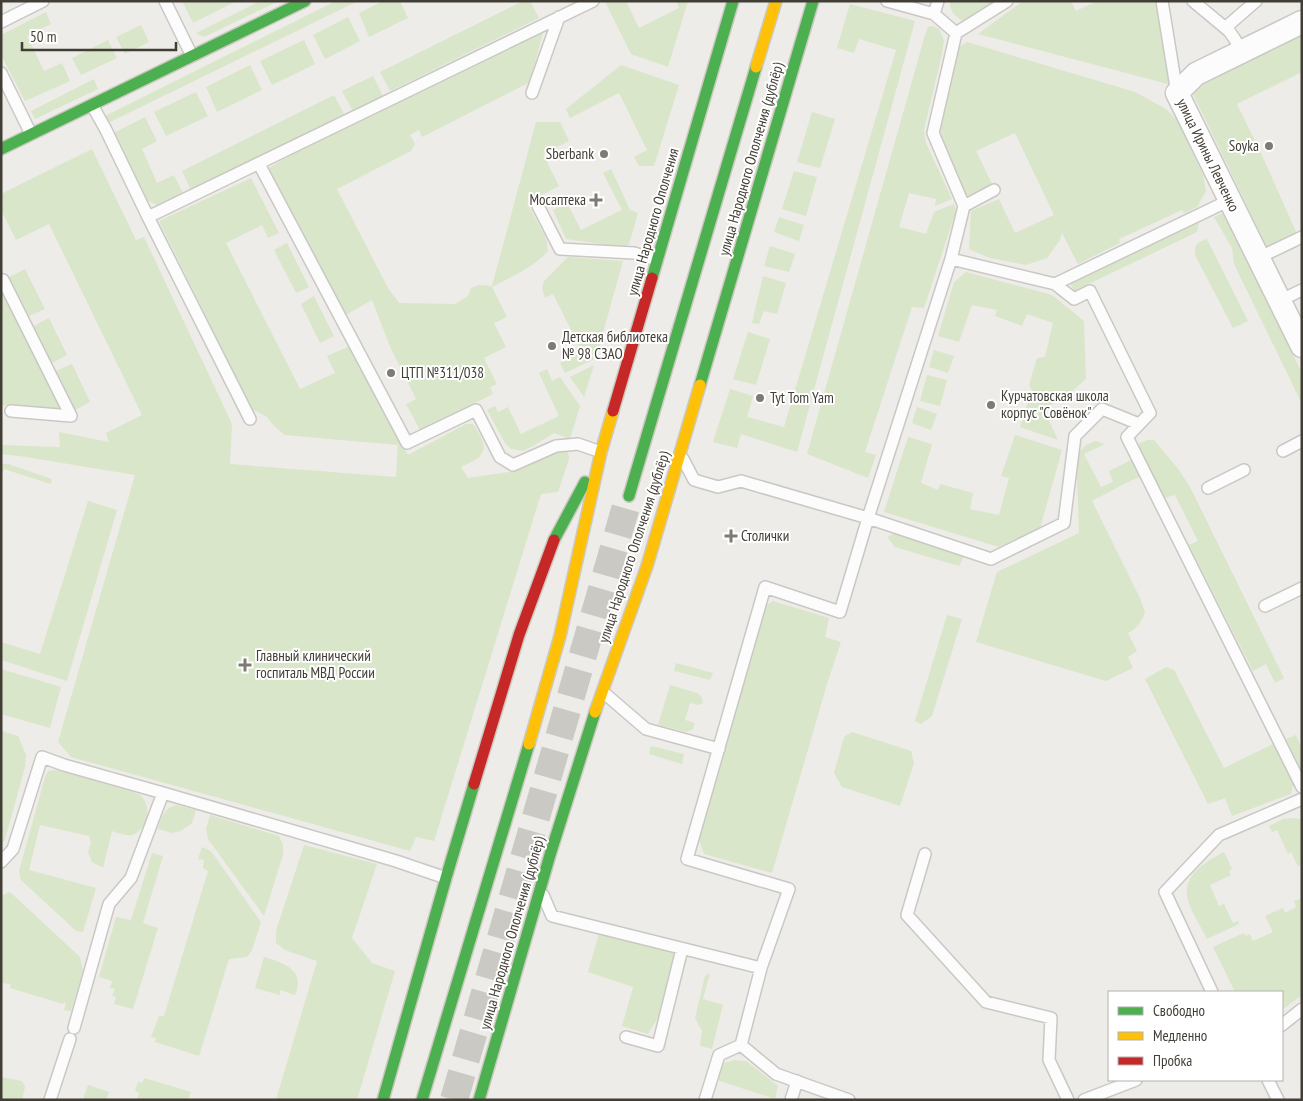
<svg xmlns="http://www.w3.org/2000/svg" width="1303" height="1101" font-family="'PT Sans Narrow',sans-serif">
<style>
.green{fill:#d9e6ca}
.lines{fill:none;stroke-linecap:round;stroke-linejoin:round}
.secondary-tunnel{stroke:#cbc9c4;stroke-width:28;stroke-dasharray:28 14;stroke-linecap:butt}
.lane-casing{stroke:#cac8c4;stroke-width:14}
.street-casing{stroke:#cac8c4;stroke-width:25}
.fast-casing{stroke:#ccc9bf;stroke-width:14}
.slow-casing{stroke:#ccc9bf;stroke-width:14}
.jam-casing{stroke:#ccc9bf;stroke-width:14}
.lane{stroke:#fcfcfc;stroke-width:11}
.street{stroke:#fcfcfc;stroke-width:22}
.fast{stroke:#4caf50;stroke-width:11}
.slow{stroke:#ffc107;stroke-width:11}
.jam{stroke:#c62828;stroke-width:11}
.poi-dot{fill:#7e7b74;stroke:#fff;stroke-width:2}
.labels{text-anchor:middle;stroke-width:4;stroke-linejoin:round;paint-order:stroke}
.poi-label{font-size:15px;fill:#423e35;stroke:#fff;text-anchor:start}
.street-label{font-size:15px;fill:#423e35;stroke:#fff}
</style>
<rect width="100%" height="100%" fill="#edece8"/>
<path class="green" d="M182 1H237L193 23Z
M260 1H279L204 37 196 33Z
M336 1H358L110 122 105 116Z
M383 1H400L408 18 369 37 359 13Z
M523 1H530L539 18 390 91 380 72Z
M626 1 639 28 679 8 676 1H688L668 67 631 54 605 2Z
M950 1H997L972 18 963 21C956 17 949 11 950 1Z
M1023 1H1071L1076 11 1097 1H1155L1168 66V84L978 34Z
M850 4 915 21 797 452 741 434 737 448 713 442 730 389 753 396 747 417 784 427 896 50 859 39 854 53 837 48Z
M46 12 51 24 27 36 44 71 62 63 70 81 25 101 1 55V35Z
M348 17 360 41 325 59 313 35Z
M141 25 149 42 125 54 116 37Z
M933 26 939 29 944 41 942 54 924 130 926 143 952 199 935 206 936 199 909 193 899 227 926 234 934 212 954 204 956 211 924 308 912 307 865 452 876 455 868 478 807 454 925 35 928 27Z
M1302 32V72L1237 104 1260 151 1297 234 1267 247 1193 94 1204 81Z
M543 33 530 82 422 137 419 130 410 135 415 144 411 151 337 189 388 288 399 303 455 304 468 296 471 288 479 285 492 286 536 122H560L569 141 543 154 559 186 527 203 546 238 548 251C533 268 512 276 492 287L507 317 494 323 506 347 484 358 497 384 490 387 493 394 420 430 406 404 416 399 391 349 372 300 346 315 269 168 299 150Z
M108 40 117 58 81 75 72 58Z
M304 40 315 64 272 85 260 61Z
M967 42 1135 92 1166 109 1177 120 1203 175 1206 191 1197 207 1185 213 1182 210 1119 239 1120 243 1078 264 1062 233 1060 240 1047 258 1026 265 990 258 969 249 971 211 999 199 1015 233 1054 215 1015 133 976 151 992 184 966 196 943 144 940 127 959 47Z
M250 65 262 90 217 112 206 87Z
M621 65 679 85 654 166H639L634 157 647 150 619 93 570 118 566 109Z
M373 76 383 96 353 111 342 91Z
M94 79 98 89 35 119 31 111Z
M196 92 208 116 166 136 154 112Z
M334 95 344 114 191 190 182 171Z
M812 112 835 119 820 168 797 162Z
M145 117 157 141 142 149 157 183 174 175 184 195 159 206 146 200 114 133Z
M92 149 136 240 144 237 232 424 230 464 396 477 398 445 285 435 274 426 267 417 252 409 159 221 251 178 279 233 268 238 262 225 226 243 300 389 335 373 327 356 350 346 408 455 466 424H473C479 434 490 446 479 457 475 461 467 464 461 467L468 478 515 471 558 450 568 452 569 459 558 492 541 494 434 841 416 837 410 851 71 757 58 742 135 475 20 456 1 454V445L60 447 59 432 109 442 106 433 142 415 49 224 16 240 1 210V194Z
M611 169 630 210 638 213 629 244 622 247 566 239 553 210 567 203 581 230 622 210 603 173Z
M794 171 817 177 806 216 782 209Z
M1223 213 1302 373V404L1234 264 1232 248 1214 217Z
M779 217 804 225 799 241 774 232Z
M1199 222 1197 232 1074 291 1070 283Z
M1207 239 1248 321 1233 328 1195 255C1194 244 1197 243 1207 239Z
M287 243 309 287 296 293 274 250Z
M770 246 795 254 789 272 764 266Z
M568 257 623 261 596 358 565 373 560 363 582 352 553 294 545 298 542 288 544 281Z
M25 269 45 309 29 316 9 277Z
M966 272 1052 295 1084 321 1086 379 1063 399 1043 408 1058 440 1020 427 1032 390 1029 385 1037 358 1045 357 1053 323 1027 314 1022 326 995 316 997 310 972 305 959 342 938 336 954 282Z
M763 276 786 283 777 314 764 311 759 324 752 323Z
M1 294 5 295 64 412 1 405Z
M314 296 334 336 320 343 301 304Z
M49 318 67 355 52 363 34 326Z
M748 332 770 339 756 385 733 379Z
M934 350 954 356 948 373 929 367Z
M72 364 90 402 75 410 56 371Z
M594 365 584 397 570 377Z
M547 369 552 381 560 377 580 406 570 439 554 433 535 445 523 451 511 449 505 443 487 410 495 406 498 412 508 407 521 434 559 416 539 373Z
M927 375 947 380 940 406 920 401Z
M917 407 937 414 931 430 912 423Z
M1015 435 1062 450 1040 528 999 547 884 512 908 437 932 444 921 483 938 490 940 484 973 493 970 509 999 515 1009 478 1001 476Z
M1147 440H1154L1179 470 1190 487 1284 678 1275 683 1266 664 1253 671 1189 545 1198 541 1175 495 1164 498 1138 444Z
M1095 441 1105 444 1084 454 1101 487 1113 482 1109 471 1131 460 1140 477 1132 480 1092 501 1141 600 1145 613C1141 622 1137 629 1128 633L1137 651 1128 657 1133 668 1106 681 976 642 997 572 1079 533 1077 475 1079 452 1086 445Z
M1 464H8L52 479 51 484 4 469 1 478Z
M88 501 117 510 67 681 1 660V642L40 654Z
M898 532 965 554 959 566 895 547 887 537Z
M773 601 829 618 825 637 841 642 827 684 772 873 704 854 699 839 765 606Z
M947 615 962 619 932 716 921 724 915 721Z
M676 663 713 673 710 680 674 671Z
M1166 667 1174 670 1224 768 1275 743 1294 782 1291 794 1232 816 1225 798 1208 804 1145 679Z
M1 669 61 687 50 728 1 714Z
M670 685 697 693 701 696 703 703 698 705 690 703 685 720 695 723 693 729 686 732 658 725Z
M1 731 18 736 26 755 25 767 5 840 1 845Z
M852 732 911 751 914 763 900 806 842 787 834 773 844 737Z
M1296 735 1302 749V772L1286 739Z
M651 746 684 754 682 764 649 754Z
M57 770 133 792C135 793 138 794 140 795 153 806 148 830 132 835 126 836 118 833 112 831L103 868 92 862 88 852 91 843 89 836 40 825 29 870 96 888 83 932 76 931 21 880 19 871 45 777 48 771Z
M176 805 196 810 192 823 181 831 172 833 158 829C162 817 163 809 176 805Z
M210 815 279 836 283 845V855L264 916 208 839 206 829Z
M1295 818 1302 820V864L1298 866 1291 852 1288 854 1277 830 1272 832 1269 826 1283 819Z
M304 845 377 864 352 938 372 963 395 971 357 1100H276L317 961 285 950 276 943V931Z
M202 847 211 851 261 922 252 950 247 957 229 959 199 1056 155 1042 156 1038 151 1037 159 1016H164L208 871 203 868 204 860 198 859Z
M1224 852 1232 869 1229 871 1231 875 1210 885 1219 906 1224 904 1233 923 1238 921 1239 924 1207 939C1202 928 1188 907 1187 895 1185 873 1207 861 1224 852Z
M152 853 163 856 143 923 158 928 133 1009 114 1004 116 997 112 996 115 989 110 988 112 981 99 977 116 917 131 920Z
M10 892 80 957 83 971 71 1011 64 1010 66 1003 64 1002 63 1004 10 988 11 984 1 983V962L3 961 2 957H1V896Z
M1302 898V995L1282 1010V992H1235L1213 947 1244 933 1246 936 1250 934 1253 941 1273 932 1265 916 1283 908 1285 913 1296 907 1294 901Z
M600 930 676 951 659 1016 648 1034 622 1026 633 987 588 972Z
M264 957C283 963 306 969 295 995L280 990V995L255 988Z
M710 973 703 999 723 1005 712 1049 700 1046 702 1031 695 1018 705 976Z
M735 1060 746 1061 778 1086 775 1099 717 1080 721 1064Z
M1 1077 22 1081 25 1087 22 1100H1Z
M144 1078 191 1092 188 1100H137L139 1093 135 1091 138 1082 142 1083Z
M88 1085 109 1092 106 1100 83 1099Z"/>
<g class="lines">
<path class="secondary-tunnel" d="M454 1100 629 496"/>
<defs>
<path id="lane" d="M165 1 192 56
M887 1 934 14
M1162 1 1177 93
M1193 1 1229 31 1234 38 1242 51
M1 22 43 1
M1225 28 1256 1
M956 33 1007 1
M1 73 31 134
M532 93 559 17
M92 105 106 130 148 217 593 1
M259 164 407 443 476 410 500 457 513 465 556 446 578 444 601 452
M538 206 560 249 634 253 657 260
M964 206 994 190
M148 217 250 419
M1258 258 1302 237
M951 259 1055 284 1230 200
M1 281 3 280 71 416
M1055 284 1074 299 1090 291 1150 413 1127 437 1302 787
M1279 301 1302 290
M11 411 71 416
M1283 451 1302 441
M683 459 694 480 718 487 741 481 868 518 951 259 964 206 933 133 956 33 934 14 938 1
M1208 488 1244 470
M1265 606 1302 588
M603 692 646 729 719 749
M925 854 907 915 986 1002 1051 1018 1049 1060 1068 1100
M1 862 13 849 42 757 64 765 163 793 396 861 446 878
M543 895 552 916 761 968 789 889 687 859 765 587 840 612 868 518 991 559 1064 523 1075 436 1102 409 1139 424
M761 968 741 1045 776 1074 849 1100
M1212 992 1165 892 1219 835 1302 799
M1282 1025 1302 1009
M74 1028 109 904 131 878 163 793
M626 1037 658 1046 682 949
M1268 1080 1278 1100
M50 1100 70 1039
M705 1100 719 1055 741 1045
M791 1100 797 1081
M1084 1100 1136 1080"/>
<path id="street" d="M1302 22 1196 74 1177 93 1302 346"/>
<path id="fast" d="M1 149 305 1
M652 278 733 1
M700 385 813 1
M629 496 756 67
M554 540 585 482
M383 1100 446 878 474 784
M422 1100 529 744
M479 1100 550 855 595 712"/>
<path id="slow" d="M756 67 776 1
M595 712 647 566 700 385
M529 744 560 636 601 452 613 411"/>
<path id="jam" d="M613 411 652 278
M474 784 519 635 554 540"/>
</defs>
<use href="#lane" class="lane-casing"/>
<use href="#street" class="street-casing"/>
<use href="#fast" class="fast-casing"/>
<use href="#slow" class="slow-casing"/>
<use href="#jam" class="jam-casing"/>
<use href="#lane" class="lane"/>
<use href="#street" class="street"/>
<use href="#fast" class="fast"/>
<use href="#slow" class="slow"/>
<use href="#jam" class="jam"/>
</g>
<g class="poi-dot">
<circle cx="1269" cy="146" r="5"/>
<circle cx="604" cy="154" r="5"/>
<path d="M593.5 192.5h5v5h5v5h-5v5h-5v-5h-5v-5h5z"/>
<circle cx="552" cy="346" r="5"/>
<circle cx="391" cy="373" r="5"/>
<circle cx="760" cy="398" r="5"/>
<circle cx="991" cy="405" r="5"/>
<path d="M728.5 528.5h5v5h5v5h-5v5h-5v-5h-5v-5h5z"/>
<path d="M242.5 657.5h5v5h5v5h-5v5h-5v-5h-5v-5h5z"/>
</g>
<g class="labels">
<g class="poi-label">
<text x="1259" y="151" text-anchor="end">Soyka</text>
<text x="594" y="159" text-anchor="end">Sberbank</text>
<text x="586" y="205" text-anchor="end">Мосаптека</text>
<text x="562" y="342">Детская библиотека<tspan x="562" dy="17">№ 98 СЗАО</tspan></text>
<text x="401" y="378">ЦТП №311/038</text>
<text x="1001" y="401">Курчатовская школа<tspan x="1001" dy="17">корпус "Совёнок"</tspan></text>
<text x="770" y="403">Tyt Tom Yam</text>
<text x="741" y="541">Столички</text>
<text x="256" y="661">Главный клинический<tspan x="256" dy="17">госпиталь МВД России</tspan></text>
</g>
<g class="street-label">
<text transform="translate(1208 155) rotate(64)" y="5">улица Ирины Левченко</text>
<text transform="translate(751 159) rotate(-74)" y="5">улица Народного Ополчения (дублёр)</text>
<text transform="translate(653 222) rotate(-74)" y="5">улица Народного Ополчения</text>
<text transform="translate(634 547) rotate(-72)" y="5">улица Народного Ополчения (дублёр)</text>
<text transform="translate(512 933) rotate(-74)" y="5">улица Народного Ополчения (дублёр)</text>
</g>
</g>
<rect width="1303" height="1101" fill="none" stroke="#423e35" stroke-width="5"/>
<rect x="1108" y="991" width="175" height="90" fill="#ffffff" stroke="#b3b2ae"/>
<rect x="1118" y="1007" width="25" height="8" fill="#4caf50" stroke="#b3b2ae"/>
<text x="1153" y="1016" font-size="15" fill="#423e35">Свободно</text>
<rect x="1118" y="1032" width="25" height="8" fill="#ffc107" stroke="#b3b2ae"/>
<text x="1153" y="1041" font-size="15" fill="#423e35">Медленно</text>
<rect x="1118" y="1057" width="25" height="8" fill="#c62828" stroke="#b3b2ae"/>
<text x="1153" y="1066" font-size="15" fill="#423e35">Пробка</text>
<path d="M22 42v8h154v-8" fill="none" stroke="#423e35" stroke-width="2.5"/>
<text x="30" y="42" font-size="15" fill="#423e35" stroke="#ffffff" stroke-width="4" paint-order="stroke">50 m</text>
</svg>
